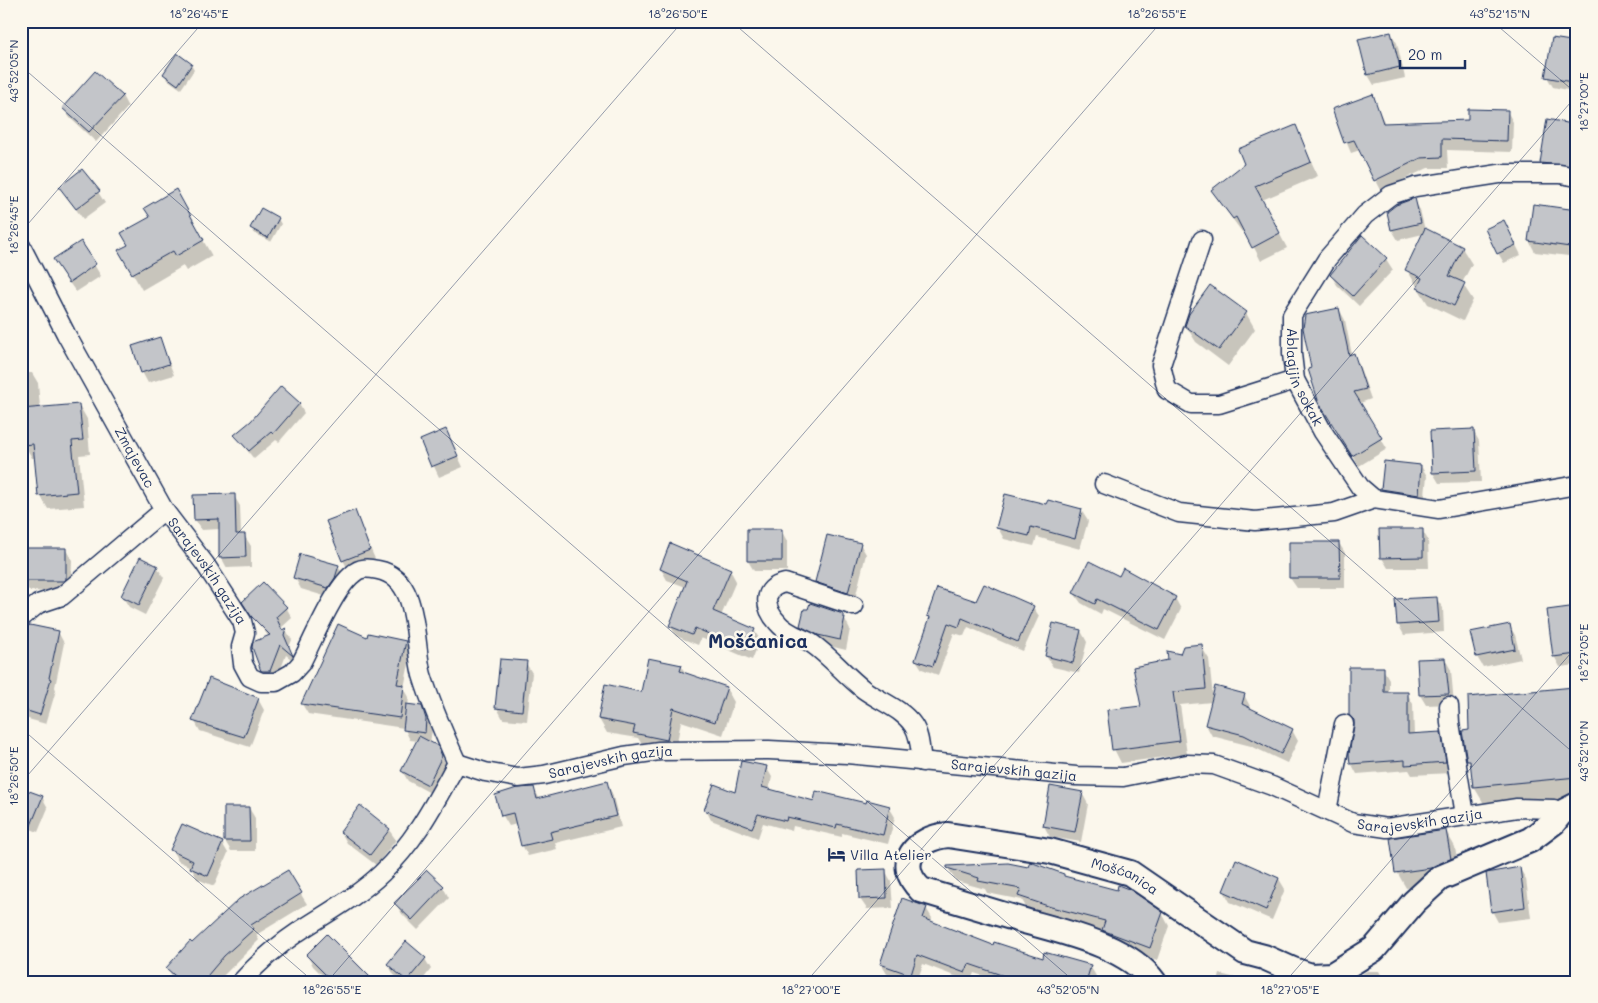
<svg xmlns="http://www.w3.org/2000/svg" width="1598" height="1003" font-family="Mali,sans-serif">
<style>
.shadow{fill:#0003}
.building{fill:#c3c5c9;stroke:#1b2f5e}
.lines{fill:none;stroke-linecap:round;stroke-linejoin:round}
.street-casing{stroke:#1b2f5e;stroke-width:21}
.secondary-casing{stroke:#1b2f5e;stroke-width:28}
.street{stroke:#fbf7ec;stroke-width:18}
.secondary{stroke:#fbf7ec;stroke-width:24}
.ticks{fill:none;stroke:#1b2f5e;stroke-width:1;stroke-opacity:0.45}
.labels{text-anchor:middle;stroke-width:5;stroke-linejoin:round;paint-order:stroke}
.street-label{font-size:14px;fill:#1b2f5e;stroke:#fbf7ec}
.poi-label{font-size:14px;fill:#1b2f5e;stroke:#fbf7ec;text-anchor:start}
.district-label{font-size:19px;font-weight:bold;fill:#1b2f5e;stroke:#fbf7ec}
.neatline{fill:none;stroke:#1b2f5e;stroke-width:2}
.ticks-label{font-size:12px;text-anchor:middle;fill:#1b2f5e}
</style>
<rect width="100%" height="100%" fill="#fbf7ec"/>
<filter id="ink" filterUnits="userSpaceOnUse"><feTurbulence type="fractalNoise" baseFrequency=".02" numOctaves="2"/><feDisplacementMap in="SourceGraphic" scale="10" xChannelSelector="R" yChannelSelector="G"/><feConvolveMatrix kernelMatrix="1 2 1 2 8 2 1 2 1" color-interpolation-filters="sRGB"/></filter>
<g filter="url(#ink)">
<path class="shadow" d="M1391 33 1397 43 1405 78 1374 85 1368 75 1360 40Z
M1577 43V92L1553 87 1547 77Z
M191 65 194 70 181 89 167 79 164 74Z
M122 96 128 107 96 142 70 118 63 108Z
M1372 96 1385 124 1469 121 1507 111 1513 122 1512 152 1447 150 1448 168H1428L1381 190 1360 150 1351 153 1333 110Z
M1577 102V176L1547 173 1541 163 1571 125Z
M1295 127 1318 176 1262 200 1287 248 1261 261 1245 230 1242 232 1212 191Z
M60 187 98 192 105 203 83 219Z
M175 191 212 256 186 271 183 266 142 290 120 251 130 245Z
M1414 200 1420 210 1425 230 1462 248 1472 264 1462 283 1473 300 1463 321 1428 304 1407 270 1423 234 1398 240 1392 230 1388 212Z
M1577 211V257L1535 252 1529 241Z
M278 219 281 224 271 242 254 233 252 228Z
M1504 221 1521 255 1504 263 1498 253Z
M1362 237 1386 259 1393 270 1359 306 1337 285 1331 275Z
M80 242 101 276 76 292 60 270Z
M1339 309 1345 320 1352 355 1359 365 1371 399 1360 403 1387 449 1359 466 1327 414 1312 369Z
M1246 313 1255 329 1228 366 1196 342 1186 326Z
M159 338 174 375 148 383 142 372Z
M21 373H32L38 383 40 408 79 405 87 419 90 454 79 455 84 506 48 509 40 495 36 458H32L24 444Z
M299 404 304 413 279 442 276 440 254 459 236 436Z
M1473 430 1479 441 1481 482 1439 483 1433 473Z
M446 431 463 467 439 477 422 441Z
M1421 466 1427 476 1424 505 1388 500 1382 489Z
M234 496 240 506 241 535H244L251 546V567L227 568 221 557 220 529 201 530 195 519Z
M1047 506 1081 510 1088 521 1080 549 1037 537 1034 546 1004 539 998 528Z
M354 512 376 561 349 571 343 560Z
M781 530 787 541V571H754L748 561Z
M1422 530 1428 540 1429 568H1388L1382 558Z
M1339 543 1345 553V588H1297L1290 578Z
M860 544 866 554 854 603 823 592 817 582Z
M66 550 72 560 71 590 69 592 29 591 23 580Z
M338 566 344 577 334 599 301 589 295 578Z
M157 567 164 578 145 615 129 607 122 596Z
M661 569 730 570 736 581 721 616 754 630 760 640 752 660 701 638 698 645 676 636 670 625 686 587 667 580Z
M1120 578 1175 598 1181 609 1165 640 1103 609 1101 614 1081 603 1074 593Z
M1436 598 1443 608 1444 632 1404 635 1398 624Z
M977 603 1033 607 1039 616 1023 651 968 627 964 636 954 633 938 675 922 669 916 660 931 620 929 616Z
M286 607 292 618 281 628 283 631 286 630 292 640 289 647 296 663 286 655 276 682 269 681 263 670 269 637 250 612Z
M1577 610V665L1560 667 1554 656Z
M843 615 850 629 846 650 825 645 808 637 802 626Z
M1509 625 1515 635 1521 659 1483 667 1477 657 1472 633Z
M1081 631 1087 642 1079 673 1053 667 1046 656Z
M58 632 64 643 55 687 56 690 46 724 21 717V660Z
M368 639 405 642 411 653 404 688 409 697 408 706 421 708 432 730 430 743 437 747 448 768 434 795 408 781 402 771 418 741 410 740 404 728 308 714 302 704Z
M1201 646 1209 659 1213 697 1244 695 1250 706 1249 709 1292 730 1298 741 1287 763 1251 746 1212 736 1206 725 1212 702 1180 705 1187 754 1121 763 1114 749 1143 707 1169 661Z
M1445 659 1451 670 1454 704 1426 705 1420 695Z
M526 663 532 673 527 721 503 719 497 708Z
M681 666 686 674 726 688 734 702 723 735 681 721 675 753 643 746 638 738 607 733 599 719 642 693Z
M1383 669 1389 679V693H1407L1413 704 1414 735 1440 733 1446 744 1451 773 1412 775 1409 770 1357 774 1351 763 1356 724 1350 714Z
M1573 688 1577 695V798L1486 807 1474 787 1472 767 1468 761 1471 731Z
M258 699 264 710 250 747 200 731 194 720Z
M766 767 772 777 769 790 815 802 889 807 895 817 888 844 842 833V837L793 826 792 831 763 823 758 838 711 820 706 810 736 794Z
M606 783 612 793 621 827 555 843 557 849 528 856 522 845 517 824 509 826 503 816 533 788 540 799Z
M1082 793 1088 804 1081 842 1050 837 1044 826Z
M42 797 48 808 38 832 21 825Z
M249 808 255 818V851H231L225 841Z
M389 830 396 840 376 865 347 843 341 832Z
M1446 831 1455 847 1459 875 1440 884 1406 888 1397 872Z
M222 843 228 853 214 886 197 879 191 867 178 861 172 850Z
M948 868 1065 878 1162 913 1169 926 1157 960 1110 942 1104 931 1027 909 1022 900 987 893 985 889 956 881Z
M1520 869 1526 879 1531 918 1498 922 1492 911Z
M885 870 891 881 893 908 867 909 860 899Z
M427 871 443 887 449 898 418 930 402 914 396 904Z
M287 872 307 904 256 935 259 940 217 982H177L174 979 168 969 192 944Z
M1279 879 1285 889 1272 920 1230 902 1224 891Z
M926 908 932 918 931 922 994 946 1044 960 1090 966 1096 976 1094 982H1002L974 973 970 982 923 964 917 982H908L887 974 881 964Z
M307 955 370 982H329L313 966Z
M425 959 431 969 421 982H403L394 975 388 964Z
M1367 971H1379L1385 982H1359V976Z
M1220 974 1248 981V982H1218Z"/>
<path class="building" d="M1391 32 1400 67 1367 75 1358 39Z
M1552 38 1577 42V83L1545 77Z
M177 53 192 64 178 85 163 74Z
M95 71 123 96 89 132 62 108Z
M1373 94 1383 123 1468 120V109L1508 110 1507 141 1442 139V157L1421 158 1374 181 1354 140 1344 143 1332 109Z
M1547 119 1577 125 1574 166 1540 163Z
M1296 125 1311 162 1255 186 1280 233 1252 248 1236 217 1233 219 1211 190 1244 164 1238 149Z
M82 169 100 191 76 209 59 187Z
M176 189 204 240 176 256 173 251 132 274 118 250 128 245 121 233 150 217 144 208Z
M1415 198 1421 223 1391 230 1387 212 1396 205Z
M1533 204 1577 210V248L1528 241Z
M261 208 279 218 268 238 250 228Z
M1504 220 1516 245 1497 254 1485 229Z
M1425 228 1463 247 1449 276 1465 283 1454 306 1417 288 1422 278 1405 270Z
M1362 235 1387 258 1353 296 1330 275Z
M81 241 96 264 69 283 53 259Z
M1210 285 1247 312 1219 350 1185 326 1189 314Z
M1339 308 1349 355 1354 353 1366 389 1354 392 1382 438 1352 456 1319 403 1308 369 1311 368 1303 328 1305 315Z
M160 337 169 364 141 373 132 346Z
M281 386 300 403 273 434 271 432 249 451 234 435 251 421Z
M79 404 83 440 72 441 77 492 38 496 33 444 23 445 21 409Z
M446 429 458 456 431 467 420 440Z
M1474 429 1476 471 1432 473 1430 431Z
M1384 461 1421 465 1419 495 1381 489Z
M235 494 236 534H245L246 557 219 558V519L194 520 193 495Z
M1005 494 1046 504 1048 500 1082 509 1075 539 1031 527 1029 536 996 528Z
M355 510 370 550 342 561 326 521Z
M747 529H782V561H747Z
M1379 529H1423V557L1380 558Z
M827 535 861 543 848 593 815 582Z
M1289 542H1339L1340 578H1289Z
M670 543 731 569 713 611 755 629 746 650 695 628 692 635 669 626 687 581 660 569Z
M22 548H66V579L63 581H22Z
M300 554 339 565 335 578 328 588 293 578Z
M140 557 158 566 139 605 121 596Z
M1089 561 1119 576 1123 568 1176 597 1159 630 1097 599 1095 604 1073 593Z
M263 582 287 607 276 617 282 630 286 628 284 635 293 656 280 645 270 671H261L252 647 253 642 270 635 251 616 242 602Z
M984 584 1034 606 1018 642 962 618 959 627 948 623 933 666 915 660 930 617 927 616 937 588 976 601Z
M1437 597 1439 622 1397 625 1395 599Z
M810 603 843 614V617H845L840 640 818 635 800 626 804 609H808Z
M1577 606V654L1553 657 1547 610Z
M1053 623 1081 630 1073 663 1045 656Z
M338 624 367 637 368 633 406 641 397 684 404 685 400 718 301 704Z
M1510 624 1515 649 1476 657 1470 632Z
M30 625 59 631 49 678 51 679 40 715 21 709V648L26 627Z
M1202 644 1206 689 1173 692 1180 741 1112 750 1107 710 1141 706 1133 667 1168 660 1167 651 1180 654 1183 646Z
M648 658 682 665 680 671 727 687 715 722 673 708 667 740 633 733 635 726 598 719 605 684 641 692Z
M1445 658 1449 694 1419 695 1417 659Z
M500 659 527 661 522 711 495 708Z
M1349 667H1384V692H1408V734L1441 732 1446 762 1405 765V760L1350 764 1349 754 1354 726V720L1349 715Z
M209 678 259 698 244 737 192 721Z
M1215 686 1245 694 1242 704 1293 729 1281 754 1244 735 1205 725Z
M1574 687 1577 717V777L1473 787 1470 761H1467L1462 731 1469 730 1468 697Z
M406 704 422 706 426 719 425 733 403 730Z
M419 736 438 746 442 756 428 785 401 771Z
M741 761 767 766 762 787 814 801 816 791 866 803 867 800 890 806 883 835 837 824 836 828 787 817 786 821 758 814 752 828 704 810 714 784 735 792Z
M607 781 616 816 550 832 552 839 521 846 513 813 501 816 495 795 517 788 534 787 537 799Z
M1050 786 1083 792 1075 832 1043 826Z
M21 788 43 796 22 847H21Z
M360 805 390 829 370 855 340 832Z
M224 807H249L250 841H224Z
M182 824 223 842 208 876 190 868 193 861 170 850Z
M1446 830 1451 859 1431 868 1395 873 1390 838Z
M1236 859 1279 878 1266 910 1223 891Z
M1030 862 1064 874V876L1117 890 1118 885 1131 890 1163 912 1150 948 1102 930 1105 921 1051 907 1018 896 1021 889 978 881 979 878 947 868V866L1008 863 1028 867Z
M1520 867 1525 907 1491 912 1486 873Z
M886 869 887 898 859 899 858 870Z
M288 870 302 893 251 925 254 929 224 956 202 982H182L166 968 190 941 192 943 239 899Z
M427 870 444 886 412 920 394 903Z
M902 898 927 907 923 918 993 945 994 942 1043 958 1044 952 1091 965 1086 982H1022L969 964 965 973 917 955 911 975 880 964Z
M327 934 375 982H333L306 955Z
M406 941 426 958 407 981 387 964Z"/>
<g class="lines">
<defs>
<g id="street">
<path id="s1" d="M1577 177 1560 174H1499L1415 187 1391 195 1365 215 1327 259 1292 315V354L1295 380 1323 432 1360 487 1374 499 1439 509 1577 485"/>
<path d="M1202 240 1161 365 1167 390 1191 404H1219L1295 380"/>
<path id="s2" d="M21 246 66 334 164 510 205 564 242 621 245 633 241 647 243 664 250 677 261 682H276L292 673 301 663C313 640 334 589 353 574 360 567 368 568 378 570 421 578 413 643 422 675 431 705 444 734 457 763"/>
<path d="M1104 484 1179 513 1255 521 1334 513 1374 499"/>
<path d="M854 606 785 583C761 588 764 608 778 623 786 633 800 637 811 643 830 656 845 675 863 689 879 701 901 708 913 725 920 735 920 749 922 762"/>
<path d="M21 618 38 604 62 596 164 510"/>
<path d="M1449 706 1450 723 1465 815"/>
<path d="M1327 811 1344 724"/>
<path id="s3" d="M241 982C258 963 277 946 298 932 327 913 358 896 382 873 417 839 434 804 457 763L485 772 518 778 544 775 624 756 659 751 769 750 847 754 1076 776 1123 777 1187 764 1214 765 1272 786 1353 823 1387 828 1517 808 1554 809 1561 813"/>
</g>
<g id="secondary">
<path id="s4" d="M1154 982C1127 945 1063 932 1021 920 988 910 954 900 921 890 893 863 916 838 948 835L1050 851 1130 873 1245 952 1264 957 1293 970 1311 976 1332 975 1374 949 1414 902 1440 878 1530 840 1554 822 1561 813 1577 805"/>
</g>
</defs>
<use href="#street" class="street-casing"/>
<use href="#secondary" class="secondary-casing"/>
<use href="#street" class="street"/>
<use href="#secondary" class="secondary"/>
</g>
</g>
<path class="ticks" d="M731 21 1577 756M1492 21 1577 94M21 66 1075 982M21 232 204 21M21 728 314 982M21 783 683 21M327 982 1162 21M806 982 1577 95M1285 982 1577 646"/>
<defs>
<symbol id="hotel-bare" viewBox="-9 -9 18 18"><path d="M-6-4.5h1.5V1H6V5H4.5V3h-9V5H-6ZM-4 0a1.8 1.8 0 1 1 3.6 0ZM.5 0V-2.5h3Q6-2.5 6 0Z" fill="#1b2f5e" stroke="#fbf7ec" stroke-width="2.5" paint-order="stroke"/></symbol>
</defs>
<g fill-rule="evenodd">
<use href="#hotel-bare" x="824" y="842" width="25" height="25"/>
</g>
<g class="labels">
<g class="street-label">
<text dy="5" stroke="none"><textPath href="#s1" startOffset="410">Ablagijin sokak</textPath></text>
<text dy="5" stroke="none"><textPath href="#s2" startOffset="240">Zmajevac</textPath></text>
<text dy="5" stroke="none"><textPath href="#s2" startOffset="375">Sarajevskih gazija</textPath></text>
<text dy="5" stroke="none"><textPath href="#s3" startOffset="470">Sarajevskih gazija</textPath></text>
<text dy="5" stroke="none"><textPath href="#s3" startOffset="875">Sarajevskih gazija</textPath></text>
<text dy="5" stroke="none"><textPath href="#s3" startOffset="1295">Sarajevskih gazija</textPath></text>
<text dy="5" stroke="none"><textPath href="#s4" startOffset="519">Mošćanica</textPath></text>
</g>
<g class="poi-label">
<text x="850" y="860">Villa Atelier</text>
</g>
<g class="district-label">
<text x="758" y="648">Mošćanica</text>
</g>
</g>
<rect width="1598" height="1003" fill="none" stroke="#fbf7ec" stroke-width="55"/>
<path d="M1400 60v8h65v-8" fill="none" stroke="#1b2f5e" stroke-width="2.5"/>
<text x="1408" y="60" font-size="15" fill="#1b2f5e" stroke="#fbf7ec" stroke-width="4" paint-order="stroke">20 m</text>
<rect x="28" y="28" width="1542" height="948" class="neatline"/>
<g class="ticks-label">
<text x="199" y="18">18°26'45"E</text>
<text x="678" y="18">18°26'50"E</text>
<text x="1157" y="18">18°26'55"E</text>
<text x="1500" y="18">43°52'15"N</text>
<text transform="translate(14 71) rotate(-90)" y="4">43°52'05"N</text>
<text transform="translate(1584 102) rotate(-90)" y="4">18°27'00"E</text>
<text transform="translate(14 225) rotate(-90)" y="4">18°26'45"E</text>
<text transform="translate(1584 653) rotate(-90)" y="4">18°27'05"E</text>
<text transform="translate(1584 751) rotate(-90)" y="4">43°52'10"N</text>
<text transform="translate(14 776) rotate(-90)" y="4">18°26'50"E</text>
<text x="332" y="994">18°26'55"E</text>
<text x="811" y="994">18°27'00"E</text>
<text x="1068" y="994">43°52'05"N</text>
<text x="1290" y="994">18°27'05"E</text>
</g>
</svg>
